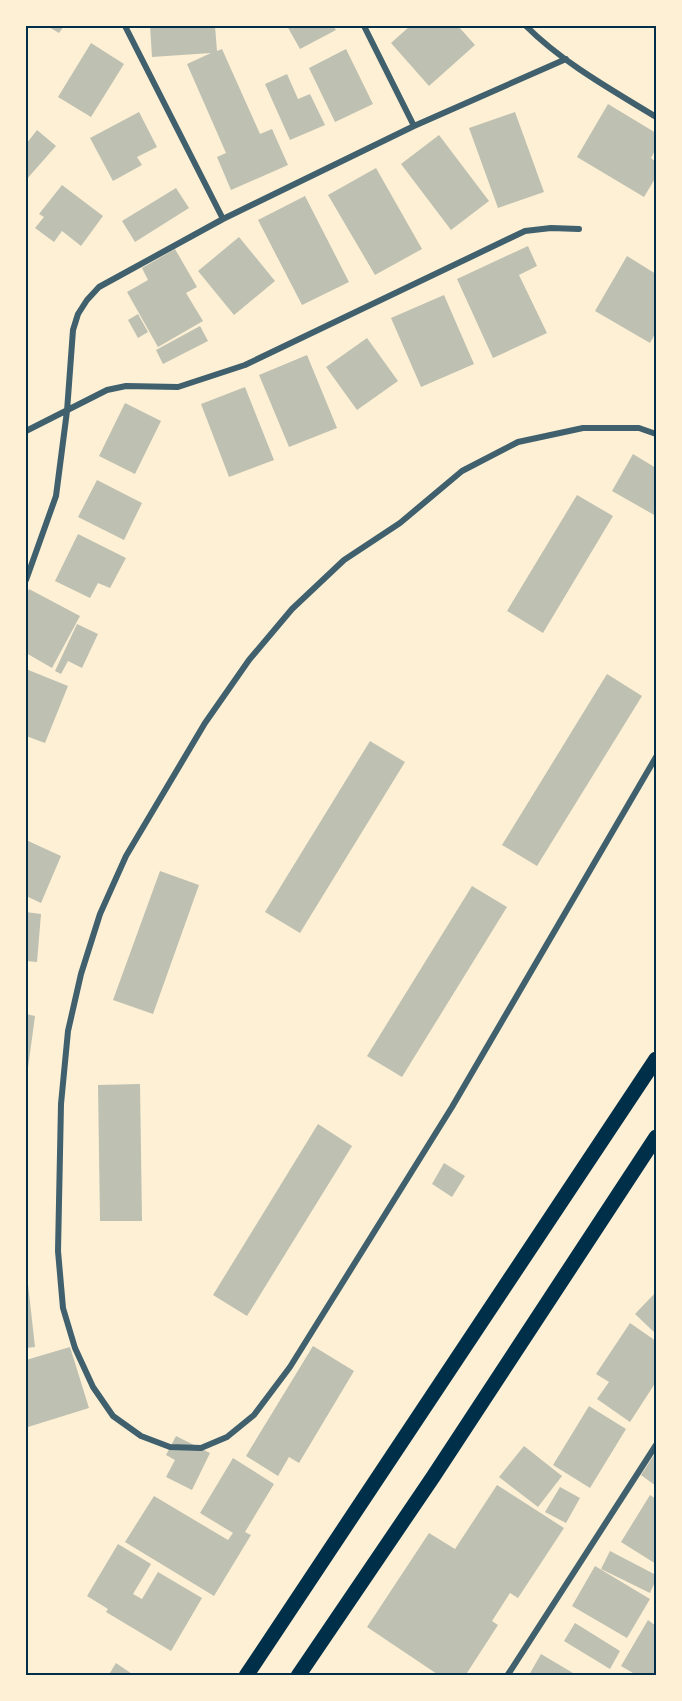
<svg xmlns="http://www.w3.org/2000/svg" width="682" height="1701" font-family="Ubuntu,sans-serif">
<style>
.building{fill:#bec0b2}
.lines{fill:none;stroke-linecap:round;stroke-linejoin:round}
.minor{stroke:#3f606c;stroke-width:6}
.primary{stroke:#003049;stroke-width:15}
.neatline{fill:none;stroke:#003049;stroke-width:2}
</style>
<rect width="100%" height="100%" fill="#fdf0d5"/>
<path class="building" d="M47 26H64L59 33Z
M150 26H215L217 51 222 49 260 134 272 129 288 165 231 190 217 157 226 153 187 64 211 53 152 57Z
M287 26H333L336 30 300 49Z
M410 26H458L475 45 429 86 391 43Z
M91 43 124 64 91 117 58 97Z
M346 49 373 104 335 122 309 68Z
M287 74 298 99 310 94 325 125 290 140 265 84Z
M608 104 656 133V149L651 158 656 162V177L644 197 577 157Z
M139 112 157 147 137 157 142 165 113 181 90 138Z
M515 112 544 192 498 208 469 128Z
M37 130 56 146 26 180V144Z
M439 135 489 201 451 230 401 164Z
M376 168 422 249 375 275 328 195Z
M62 185 103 216 81 246 62 231 54 242 35 228 44 217 39 214Z
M176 188 189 208 135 242 122 221Z
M305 196 349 282 302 305 258 220Z
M239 237 275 281 234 315 198 271Z
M528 246 537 266 519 275 547 333 493 358 457 279Z
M175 249 197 287 186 293 203 321 158 347 127 292 148 280 142 268Z
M627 256 656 274V332L650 343 595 311Z
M444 295 474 364 421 387 391 318Z
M138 314 148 332 138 338 128 320Z
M200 326 208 341 163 364 156 350Z
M367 338 398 381 357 410 326 367Z
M307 355 337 428 289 447 259 375Z
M245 387 274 460 229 477 201 404Z
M125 403 161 421 135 474 99 456Z
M633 454 656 468V516L612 491Z
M97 480 142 503 124 540 78 517Z
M577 495 613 516 543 633 507 611Z
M78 534 126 558 110 588 98 583 90 598 55 581Z
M29 589 80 616 52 668 26 653V595Z
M77 624 98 634 82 668 68 661 61 674 55 671Z
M26 669 68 686 45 743 26 736Z
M607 674 642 696 537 866 502 845Z
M370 741 405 762 300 933 265 912Z
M26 840 61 856 41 903 26 896Z
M160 871 199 885 153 1014 113 1000Z
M472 886 507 907 402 1077 367 1056Z
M26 912 41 914 37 962 26 961Z
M26 1014 35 1016 28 1068 26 1067Z
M140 1084 142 1221H100L98 1085Z
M318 1124 352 1146 247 1316 213 1295Z
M444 1163 465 1176 452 1197 432 1184Z
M26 1284H28L35 1347 26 1348Z
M656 1292V1334L635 1314Z
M630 1323 656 1341V1382L630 1422 597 1399 609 1382 596 1374Z
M313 1346 354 1371 299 1463 289 1457 278 1476 246 1456Z
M70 1347 89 1408 28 1427 26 1420V1360Z
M589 1406 626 1429 590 1488 553 1465Z
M176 1436 210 1453 192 1490 166 1477 175 1460 166 1455Z
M524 1446 562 1476 538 1507 499 1477Z
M656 1452V1486L641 1475Z
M233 1458 274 1484 245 1532 251 1535 214 1596 125 1542 154 1496 228 1540 233 1533 200 1513Z
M497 1485 564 1528 518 1598 510 1593 492 1621 498 1625 465 1676H440L367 1627 429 1533 455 1549Z
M560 1487 580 1498 566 1523 545 1512Z
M650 1495 656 1499V1564L621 1542Z
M118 1544 151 1564 133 1594 142 1599 158 1572 202 1598 171 1651 106 1612 108 1609 87 1596Z
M610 1551 656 1575V1580L650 1593 601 1569Z
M595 1566 650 1599 627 1638 572 1606Z
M648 1620 656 1626V1676H638L621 1666Z
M575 1623 620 1651 610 1669 564 1641Z
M541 1654 578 1676H530L529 1675Z
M116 1663 135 1676H108Z"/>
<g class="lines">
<path class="minor" d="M125 26 223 219
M364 26 414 126
M526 26C563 63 612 90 656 117
M26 431 107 390 126 386 178 387 245 365 525 231 551 228 579 229
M656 434 639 428H583L518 442 462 471 400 523 344 560 292 609 249 660 205 723 126 856 100 914 81 974 68 1031 61 1104 58 1251 63 1308 75 1348 93 1387 113 1416 141 1436 170 1447 201 1448 227 1437 254 1415 290 1367 452 1107 656 757
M26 580 56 496 67 411 73 330 78 314 87 300 99 287 223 219 414 126 566 59
M507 1676 656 1445"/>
<path class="primary" d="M246 1676 656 1059
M298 1676 433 1477 656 1137"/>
</g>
<rect width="682" height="1701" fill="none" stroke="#fdf0d5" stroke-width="54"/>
<rect x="27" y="27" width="628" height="1647" class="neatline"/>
</svg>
